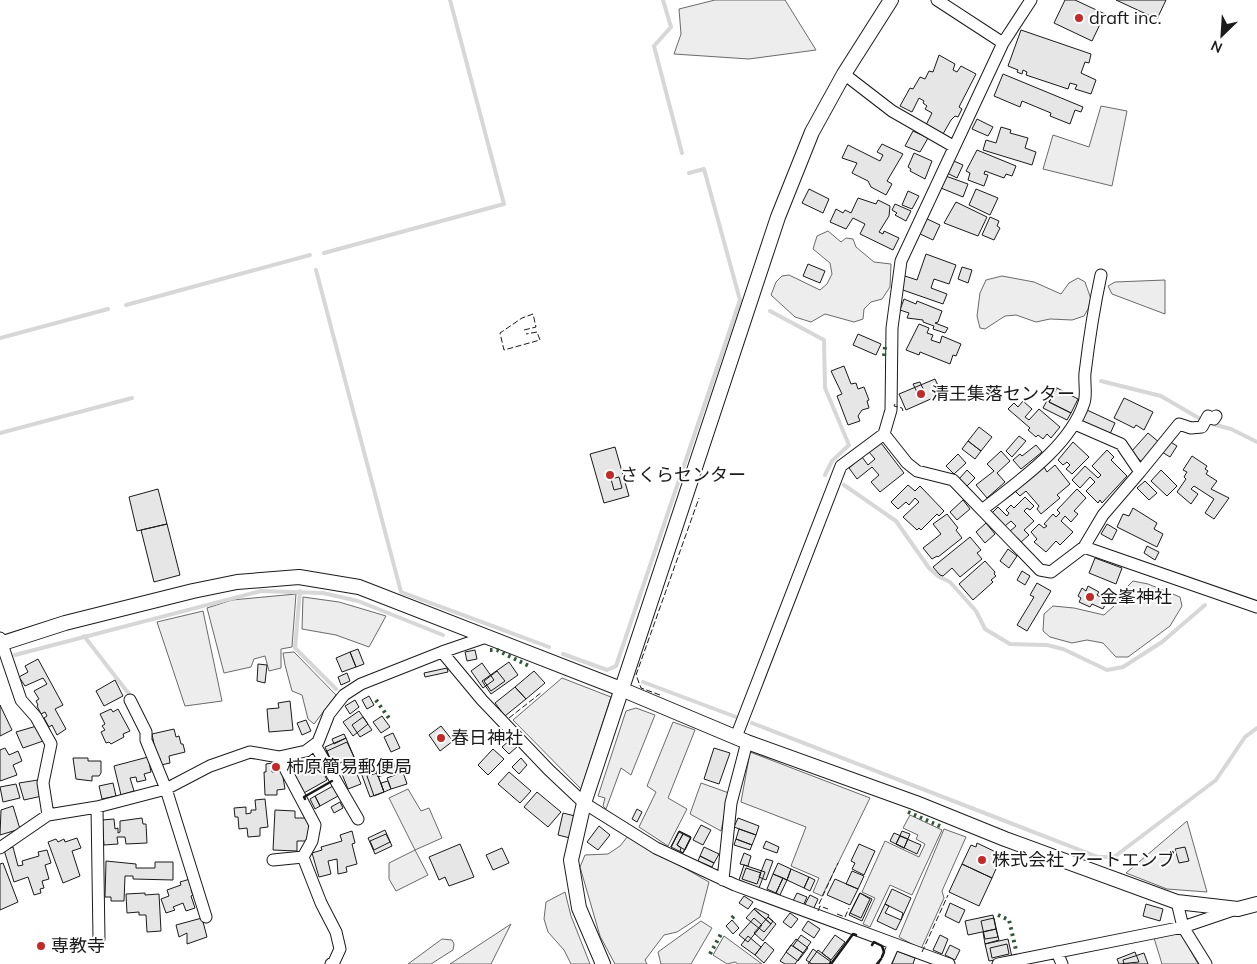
<svg xmlns="http://www.w3.org/2000/svg" width="1257" height="964" font-family="Mulish,'Noto Sans JP',sans-serif">
<style>
.built{fill:#ededed;stroke:#6a6a6a}
.lines{fill:none;stroke-linecap:round;stroke-linejoin:round}
.stream{stroke:#d7d7d7;stroke-width:4}
.building{fill:#e6e6e6;stroke:#1a1a1a}
.minor-casing{stroke:#1a1a1a;stroke-width:13}
.tertiary-casing{stroke:#1a1a1a;stroke-width:16}
.minor{stroke:#fff;stroke-width:11}
.tertiary{stroke:#fff;stroke-width:14}
.hedge{stroke:#2b5a34;stroke-width:4;stroke-dasharray:2.5 4;stroke-linecap:butt}
.fence{stroke:#1a1a1a;stroke-width:1;stroke-dasharray:6 2.5;stroke-linecap:butt}
.wall{stroke:#1a1a1a;stroke-width:2.5}
.poi-dot{fill:#c62828;stroke:#fff;stroke-width:2}
.labels{text-anchor:middle;stroke-width:4;stroke-linejoin:round;paint-order:stroke}
.poi-label{font-size:18px;fill:#1a1a1a;stroke:#fff;text-anchor:start}
</style>
<rect width="100%" height="100%" fill="#fff"/>
<path class="built" d="M715 0H785L816 50 749 59 674 54 681 34 679 9Z
M1101 106 1127 111 1112 186 1043 169 1053 135 1089 147Z
M828 231 841 242 846 238 853 239 856 247 874 262 891 264 890 287 882 299 871 302 864 309 863 319 854 322 825 314 811 322 795 317 771 295 776 282 782 276 789 275 820 290 827 284 832 274 830 263 813 249 817 236Z
M1002 276 1034 282 1061 294 1069 283 1078 278 1085 282 1091 299 1088 309 1084 316 1072 320 1050 319 1036 322 1016 315 1005 316 985 329 980 328 977 316 980 293 986 280Z
M1165 280V314L1112 294 1108 286 1115 282Z
M1133 581 1148 584 1180 597 1182 606 1170 626 1128 657H1116L1103 643 1087 640 1072 643 1050 637 1043 631 1044 614 1053 606 1074 608 1104 615 1114 606 1121 593Z
M296 594 292 647 281 649V668L269 671 265 656 254 659 251 667 224 673 207 608 232 600Z
M303 597 339 602 386 616 369 647 336 635 302 629Z
M203 611 222 701 185 706 157 622Z
M294 652 336 695 314 724 308 719 302 695 292 691 285 665 283 653Z
M562 678 611 697 581 789 513 720Z
M636 708 655 715 631 775 621 768 606 809 603 806 605 798 598 796 626 711Z
M673 722 695 730 668 798 687 809 668 846 639 827 656 792 647 786Z
M750 752 870 798 822 896 813 892 819 878 791 866 806 827 741 802Z
M701 783 729 793 721 831 690 814Z
M408 789 421 811 429 808 442 838 415 850 428 875 396 891 389 879V863L415 850 389 798Z
M910 815 942 830 912 895 890 885 870 927 863 924 875 898 862 892 885 841 919 857 925 844 916 839 918 835 903 828Z
M1187 821 1207 892 1167 889 1126 873Z
M944 829 966 837 942 891 944 898 921 949 899 937Z
M628 836 709 882 700 917 677 932 664 935 645 960 647 964H615L600 936 580 867 585 855 608 854 620 846Z
M565 892 571 916 590 964H571L564 950 548 932 544 919 546 902Z
M701 921 712 928 691 964H661L658 952Z
M511 924 491 964H450Z
M1176 933 1182 935 1198 964H1162L1154 938Z
M724 936 762 964H738L735 962 727 964 713 955Z
M442 939 452 940 454 944 453 950 431 964H408Z"/>
<g class="lines">
<path class="stream" d="M663 0 671 27 654 46 682 153
M324 253 504 204 450 0
M316 270 401 592 549 647
M126 305 310 255
M770 311 824 340 825 388 849 445 832 461 825 475
M0 338 108 309
M1101 381 1161 396 1202 420
M1212 424 1231 429 1257 442
M0 433 132 398
M844 485 896 521 929 568 938 576 950 582 976 611 985 629 1010 644 1047 645 1063 649 1107 670 1123 667 1162 642 1205 605
M300 591 295 648 336 689
M84 636 132 698
M563 654 607 670 616 666 740 300 704 169 689 173
M15 655 261 591 323 593 358 601 443 635
M643 682 736 717
M752 723 1098 857H1114L1216 780 1245 737 1257 728"/>
</g>
<path class="building" d="M1065 0H1075L1105 14 1092 41 1054 23Z
M1116 0H1166L1157 19Z
M1021 30 1091 54 1089 63 1085 62 1081 73 1096 80 1091 94 1075 89 1077 85 1070 83 1068 89 1026 75 1027 72 1023 70 1022 74 1017 72 1018 70 1008 66Z
M939 55 955 64 953 70 957 72 961 66 976 74 959 107 962 109 958 117 955 116 951 120 943 134 926 125 932 113 925 109 927 106 923 103 924 101 919 98 912 112 900 106 910 88 913 89 920 77 925 79 929 71 933 72Z
M1003 74 1083 107 1081 112 1075 110 1070 124 1050 116 1051 113 1022 101 1020 107 994 96Z
M977 119 993 127 988 136 972 129Z
M1001 127 1011 130 1010 133 1028 138 1025 148 1036 152 1032 165 983 150 986 140 996 143Z
M913 131 928 138 920 152 905 146Z
M882 144 903 154 887 181 892 184 886 195 871 187 868 181 852 173 857 163 842 158 848 145 880 161 883 155 877 152Z
M977 150 1016 166 1012 176 1006 174 1004 178 985 171 984 174 988 175 984 186 968 180 970 173 966 171Z
M914 153 932 161 925 179 910 171 911 169 908 167Z
M947 158 963 165 957 178 941 170Z
M940 174 968 184 963 197 936 186Z
M809 189 829 199 823 213 802 203Z
M976 189 998 198 990 215 969 205Z
M908 191 919 196 912 209 902 205Z
M858 198 876 204 878 200 890 206 889 216 879 232 883 234 884 231 899 238 893 250 860 234 865 224 853 218 846 229 830 222 836 209 843 213 845 210 851 213Z
M956 202 987 217 978 236 944 223Z
M895 204 911 211 906 221 895 215 897 213 892 210Z
M923 217 940 225 933 240 916 232Z
M990 217 999 221 997 226 1000 228 994 240 982 235Z
M926 254 956 265 949 284 934 279 931 288 947 294 943 304 900 289 905 276 917 280Z
M808 264 825 271 820 283 803 276Z
M962 267 972 270 968 283 958 279Z
M904 299 916 304 917 301 942 311 938 322 935 323 948 328 945 333 933 329 934 326 923 322V320L907 318 909 313 900 310Z
M919 324 929 328 927 333 933 335 931 340 940 343 942 336 961 344 956 356 953 355 950 364 920 352 919 355 906 350Z
M858 334 881 344 876 355 853 345Z
M844 366 851 384 856 383 858 389 864 387 869 400 867 401 869 408 862 410 858 416 860 421 848 425 837 396 842 394 831 371Z
M935 379 942 394 906 410 899 394Z
M920 382 924 391 918 394 913 384Z
M1054 387 1057 388 1049 402 1071 413 1067 420 1043 408Z
M1057 388 1078 399 1071 413 1049 402Z
M1124 398 1153 412 1144 430 1136 425 1134 428 1114 418Z
M1023 401 1032 409 1025 417 1029 420 1039 409 1060 427 1051 438 1047 434 1043 439 1038 435 1036 437 1028 430 1030 428 1008 409 1014 403 1018 407Z
M1087 410 1115 423 1110 434 1082 421Z
M979 427 992 437 981 451 968 441Z
M1148 433 1160 443 1143 463 1131 452Z
M1019 436 1026 441 1012 457 1006 451Z
M968 441 981 451 975 459 962 449Z
M1169 441 1177 446 1170 457 1162 452Z
M1073 442 1089 457 1072 474 1066 469 1070 465 1067 462 1063 465 1058 460Z
M881 443 904 473 880 492 871 482 879 475 872 467 857 479 849 468 862 457 868 465 875 459 869 452Z
M1036 445 1042 452 1021 469 1013 460 1020 454 1022 456Z
M615 447 629 496 604 503 590 454Z
M1107 450 1114 457 1111 460 1127 476 1102 503 1100 500 1098 503 1086 491 1095 482 1090 477 1080 488 1072 480 1085 466 1098 478 1101 475 1092 466Z
M1001 451 1010 461 997 473 1005 482 987 498 976 485 994 471 987 464Z
M958 454 966 463 954 474 946 466Z
M1192 456 1207 466 1205 469 1208 471 1206 474 1217 481 1211 489 1229 498 1214 519 1205 513 1214 499 1194 486 1191 489 1198 494 1191 504 1177 492 1186 479 1184 477 1187 472 1183 470Z
M1055 465 1070 484 1057 495 1060 498 1041 514 1037 509 1039 506 1026 491 1020 496 1015 491 1044 467 1047 472Z
M967 470 975 478 967 486 959 479Z
M1161 470 1177 486 1167 496 1151 481Z
M619 477 622 488 614 490 611 479Z
M1145 481 1157 493 1149 500 1137 488Z
M908 485 915 491 920 486 944 511 939 516 937 514 921 530 919 528 917 530 903 517 919 502 915 498 909 505 906 502 898 509 891 502Z
M158 489 167 524 137 531 129 497Z
M1077 489 1086 498 1074 511 1078 514 1071 522 1065 516 1061 521 1073 532 1060 545 1056 541 1046 552 1034 542 1037 539 1031 532 1039 524 1044 528 1047 526 1044 524 1053 514 1056 517 1060 513 1057 510Z
M1025 497 1034 506 1030 510 1027 508 1024 511 1034 521 1024 530 1029 535 1020 543 1009 532 1016 526 1011 521 1005 526 992 513 998 507 1007 516 1009 513 1006 510 1011 505 1014 508Z
M963 500 970 509 957 520 950 512Z
M1133 508 1157 523 1154 529 1163 534 1157 547 1117 527 1123 514 1129 516Z
M947 514 958 528 956 530 962 538 938 557 937 556 932 559 923 548 941 534 933 524Z
M986 523 995 534 985 543 976 532Z
M167 524 180 575 154 582 141 530Z
M1107 524 1117 530 1112 540 1101 534Z
M970 537 981 550 977 553 982 559 960 577 952 568 943 576 940 575 933 567Z
M1147 546 1159 552 1155 560 1144 553Z
M1008 549 1017 556 1009 568 1000 561Z
M1095 558 1122 568 1116 584 1089 573Z
M985 561 995 572 994 574 996 576 991 580 993 582 973 600 959 584Z
M1022 571 1030 576 1025 585 1017 580Z
M1037 583 1051 591 1027 631 1017 625 1034 597 1030 595Z
M1088 586 1099 592 1097 595 1107 601 1103 609 1092 604 1090 607 1079 602 1081 598 1078 596 1082 588 1086 591Z
M358 649 364 664 356 667 350 652Z
M475 650 477 659 467 661 465 652Z
M350 652 356 667 342 672 336 658Z
M38 659 63 705 55 709 66 729 57 735 52 725 49 727 44 718 47 716 45 712 41 714 37 706 38 705 36 701 39 699 34 691 47 684 43 678 25 686 19 677 28 672 25 666Z
M509 662 518 675 491 694 482 681Z
M482 663 494 680 483 688 471 671Z
M258 664 267 665 265 683 257 681Z
M447 668 448 672 425 677 424 673Z
M497 671 505 681 491 691 484 681Z
M534 671 545 683 526 699 515 687Z
M347 673 350 681 341 685 338 677Z
M115 680 123 696 104 706 96 691Z
M515 687 526 699 505 716 495 703Z
M369 696 374 705 367 709 362 700Z
M355 700 359 707 350 714 345 706Z
M290 701 293 730 269 732 267 709 279 708 278 703Z
M0 705 12 730 0 736Z
M111 709 113 712 118 709 130 731 123 734 124 737 111 744 109 742 106 743 101 732 105 730 102 726 105 724 100 714Z
M359 711 368 724 353 736 343 722Z
M382 716 390 727 381 733 373 722Z
M363 717 372 730 360 737 352 725Z
M306 720 311 731 302 735 297 723Z
M40 725 46 740 23 748 16 732Z
M441 726 453 741 440 751 429 735Z
M174 729 176 737 179 736 181 744H183L185 752 169 756 170 763 161 765 160 758 157 759 152 734Z
M393 733 400 748 391 752 384 737Z
M344 734 346 738 334 744 332 739Z
M346 738 354 757 333 766 325 747Z
M511 739 518 746 509 754 502 747Z
M347 742 354 757 333 766 327 751Z
M5 748 9 755 18 751 22 761 13 765 17 775 0 781V750Z
M714 748 730 753 719 784 704 779Z
M493 749 504 759 488 775 478 765Z
M148 757 151 772 144 774 146 780 137 782 136 777 130 778 134 791 121 795 114 766Z
M73 758H88V761H101V773L99 776H92V781L76 779Z
M521 758 527 765 519 774 512 767Z
M392 759 396 770 378 777 374 765Z
M272 763V772L282 771 285 789 277 790V795H265L264 772H266V764Z
M313 763 320 766 327 780 302 794 291 775 298 771 299 773Z
M374 765 384 792 370 797 360 770Z
M355 769 361 784 348 789 342 774Z
M403 772 407 784 391 789 387 778Z
M509 772 531 791 520 803 498 784Z
M377 773 384 792 374 796 367 776Z
M38 780 42 796 24 800 19 783Z
M388 781 391 789 384 792 381 783Z
M113 783 116 796 102 799 99 786Z
M16 784 20 798 3 802 0 787Z
M333 786 338 796 320 806 315 796Z
M537 792 561 812 548 827 524 807Z
M315 796 320 806 315 809 310 799Z
M265 799 268 827 260 828V836L248 837 247 828 239 829 238 817H235L234 808 246 807V814L251 813V810H256L255 800Z
M340 802 343 808 334 813 331 807Z
M13 806 20 829 0 835 1 810Z
M637 809 642 812 637 822 632 819Z
M275 810 295 811V818H309L308 841H297V851L273 850Z
M563 813 575 816 570 838 558 835Z
M142 818 143 824H146L147 843 126 844 125 837H117L118 844 104 845 102 820 114 819 115 829 118 828V833L120 832V821Z
M738 818 759 826 756 835 734 827Z
M701 825 711 830 703 845 693 840Z
M599 826 610 835 598 850 587 842Z
M739 829 756 835 752 845 736 839Z
M385 830 392 846 375 854 368 838Z
M352 831 355 843 352 844 357 864 346 867 347 872 338 874 337 859 328 861 331 874 319 877 312 853 322 850 321 847 342 841 340 835Z
M679 831 691 837 683 853 671 847Z
M679 831 691 837 683 853 680 851 681 848 677 845 683 834 679 832 671 847Z
M902 831 910 834 904 848 896 844Z
M894 833 908 839 904 848 890 841Z
M386 834 390 842 374 850 370 841Z
M683 834 691 838 685 850 677 845Z
M900 836 921 845 917 854 896 844Z
M77 838 81 848 72 851 80 876 63 883 48 842 56 839 58 842 64 839 65 842Z
M736 839 752 845 750 850 734 845Z
M766 841 779 847 777 853 763 848Z
M977 843 1002 855 992 878 962 864 971 845 976 847Z
M460 844 474 877 449 886 445 877 439 880 429 857Z
M859 844 875 851 864 875 852 869 855 863 851 861Z
M13 847 18 866 23 865 22 861 39 856 38 852 47 850 51 863 45 865 49 879 42 881 44 888 40 889 41 893 34 895 28 877 14 882 4 850Z
M704 847 719 854 714 863 700 856Z
M1185 847 1189 861 1179 863 1175 849Z
M502 848 509 863 493 870 486 855Z
M744 853 751 856 748 866 740 864Z
M700 856 714 863 712 867 698 861Z
M766 859 773 861 766 880 759 877Z
M106 861 136 864V868H155V862H173V880L133 879V876H125L124 901H111V897H105Z
M3 863 18 902 0 910V864Z
M778 863 791 869 787 880 773 874Z
M962 864 992 878 979 906 949 892Z
M744 865 765 872 759 888 739 880Z
M746 868 761 873 757 884 742 879Z
M791 869 809 877 804 888 787 880Z
M852 871 864 876 858 889 846 884Z
M773 874 783 878 776 893 767 889Z
M809 877 815 880 810 891 804 888Z
M783 878 787 880 780 895 776 893Z
M190 879 194 889 191 890 193 895 191 896 195 908 186 911 183 903 173 907 175 910 166 913 161 899 169 896 167 890 181 885 180 882Z
M835 879 858 889 850 905 827 895Z
M892 889 911 898 901 920 903 913 885 904Z
M145 893V895L159 894 161 931 147 932 146 915H139V912L127 913 126 894Z
M797 893 807 897 803 906 793 901Z
M860 893 872 899 862 921 849 915Z
M860 893 870 899 861 918 850 913Z
M810 895 818 899 813 910 804 906Z
M744 896 753 902 748 909 739 903Z
M950 903 965 910 959 923 945 916Z
M885 904 889 906 885 913 901 920 896 930 877 921Z
M1146 904 1163 909 1160 921 1143 916Z
M755 908 769 915 768 917 773 921 771 924 754 909Z
M754 909 771 924 764 932 746 918Z
M790 913 798 919 791 928 783 922Z
M993 915 996 929 968 935 965 921Z
M768 917 776 924 763 941 754 933Z
M202 918 207 937 187 944V933L179 937 176 925Z
M754 918 762 925 748 942 739 935Z
M994 918 998 937 985 939 981 921Z
M732 920 739 928 733 934 726 926Z
M808 921 820 929 814 938 802 930Z
M996 929 999 940 985 944 983 932Z
M801 935 811 942 803 953 793 946Z
M835 935 845 942 831 960 822 953Z
M940 935 948 939 942 954 933 950Z
M748 936 761 947 755 955 741 945Z
M796 939 808 948 798 961 786 952Z
M1008 939 1012 957 989 961 985 944Z
M765 942 774 950 764 963 755 955Z
M1007 944 1009 954 992 958 990 948Z
M791 945 803 953 795 964H785L780 961Z
M950 945 960 950 955 960 945 955Z
M813 949 831 962 829 964H812L806 960Z
M818 950 831 960 829 964H808Z
M897 951 915 958 913 964H892Z
M1135 952 1139 962 1119 964 1117 959Z
M1144 953 1148 964H1124L1123 960Z"/>
<g class="lines">
<defs>
<path id="minor" d="M937 0 1003 43
M844 74 892 111 953 146
M1075 424 1121 444 1140 472 1103 515 1084 547
M884 434 907 463 917 471 953 480 1040 570 1051 572 1084 547 1257 607
M1140 472 1179 424 1191 428 1202 427 1208 416 1214 419 1216 416
M982 510C1017 482 1069 448 1084 403 1087 394 1084 383 1085 373 1089 340 1094 307 1101 275
M0 638 21 700 36 717 51 744 43 783 48 815
M442 652 482 700 549 770 584 803 656 848 735 885 949 964
M130 700 146 732V740L166 789 206 917
M736 737 841 466 884 434 891 410 892 328 901 261 1003 43 1031 0
M315 745 358 819
M97 807 99 939
M0 848 48 815 97 807 166 789 210 766 250 752 279 757 306 751 318 742 329 714 344 695 361 684 442 652 486 637
M303 857 321 903 336 932 340 949 334 962 331 964
M273 860 303 857 312 841 315 825 279 757
M723 880 731 803 747 742
M1177 902 1183 927 1206 964
M1057 952 1062 964
M885 964 894 944
M998 964 1183 927 1236 909"/>
<path id="tertiary" d="M0 644 65 623 193 591 237 582 299 577 359 587 621 689 747 742 916 803 1005 839 1177 902 1238 909 1257 904
M603 964 579 908 571 860 584 803 778 217 812 132 844 74 891 0"/>
</defs>
<use href="#minor" class="minor-casing"/>
<use href="#tertiary" class="tertiary-casing"/>
<use href="#minor" class="minor"/>
<use href="#tertiary" class="tertiary"/>
<path class="hedge" d="M884 356 885 347
M490 650H497L531 667
M376 700 391 721
M908 812 942 827
M998 915 1009 920 1016 950
M732 918 734 916
M710 954 721 934"/>
<path class="fence" d="M524 330 536 327 533 314 522 318 500 333 504 350 540 340 537 332 526 334
M895 404 894 406 902 408 903 411
M660 695 641 688 636 675 699 498
M509 718 542 692
M819 904 838 863
M818 911 820 906 828 909
M837 914 845 917 849 908
M922 952 948 895"/>
<path class="wall" d="M356 759 360 773
M305 799 304 797 332 781
M872 945 874 942 882 946 884 952 882 957
M831 964 853 934 856 935
M877 964 881 959"/>
</g>
<g class="poi-dot">
<circle cx="1079" cy="18" r="5"/>
<circle cx="921" cy="394" r="5"/>
<circle cx="610" cy="475" r="5"/>
<circle cx="1090" cy="597" r="5"/>
<circle cx="441" cy="738" r="5"/>
<circle cx="276" cy="767" r="5"/>
<circle cx="982" cy="860" r="5"/>
<circle cx="41" cy="946" r="5"/>
</g>
<g class="labels">
<g class="poi-label">
<text x="1089" y="24">draft inc.</text>
<text x="931" y="400">清王集落センター</text>
<text x="620" y="481">さくらセンター</text>
<text x="1100" y="603">金峯神社</text>
<text x="451" y="744">春日神社</text>
<text x="286" y="773">柿原簡易郵便局</text>
<text x="992" y="866">株式会社 アートエンブ</text>
<text x="51" y="952">専教寺</text>
</g>
</g>
<g transform="translate(1222 35) rotate(205)" stroke="#ffffff" stroke-width="4" paint-order="stroke">
<path d="M0-4L9 19L0 12L-9 19Z" fill="#1a1a1a"/>
<text y="-8" font-size="14" font-weight="bold" text-anchor="middle" fill="#1a1a1a">N</text>
</g>
</svg>
